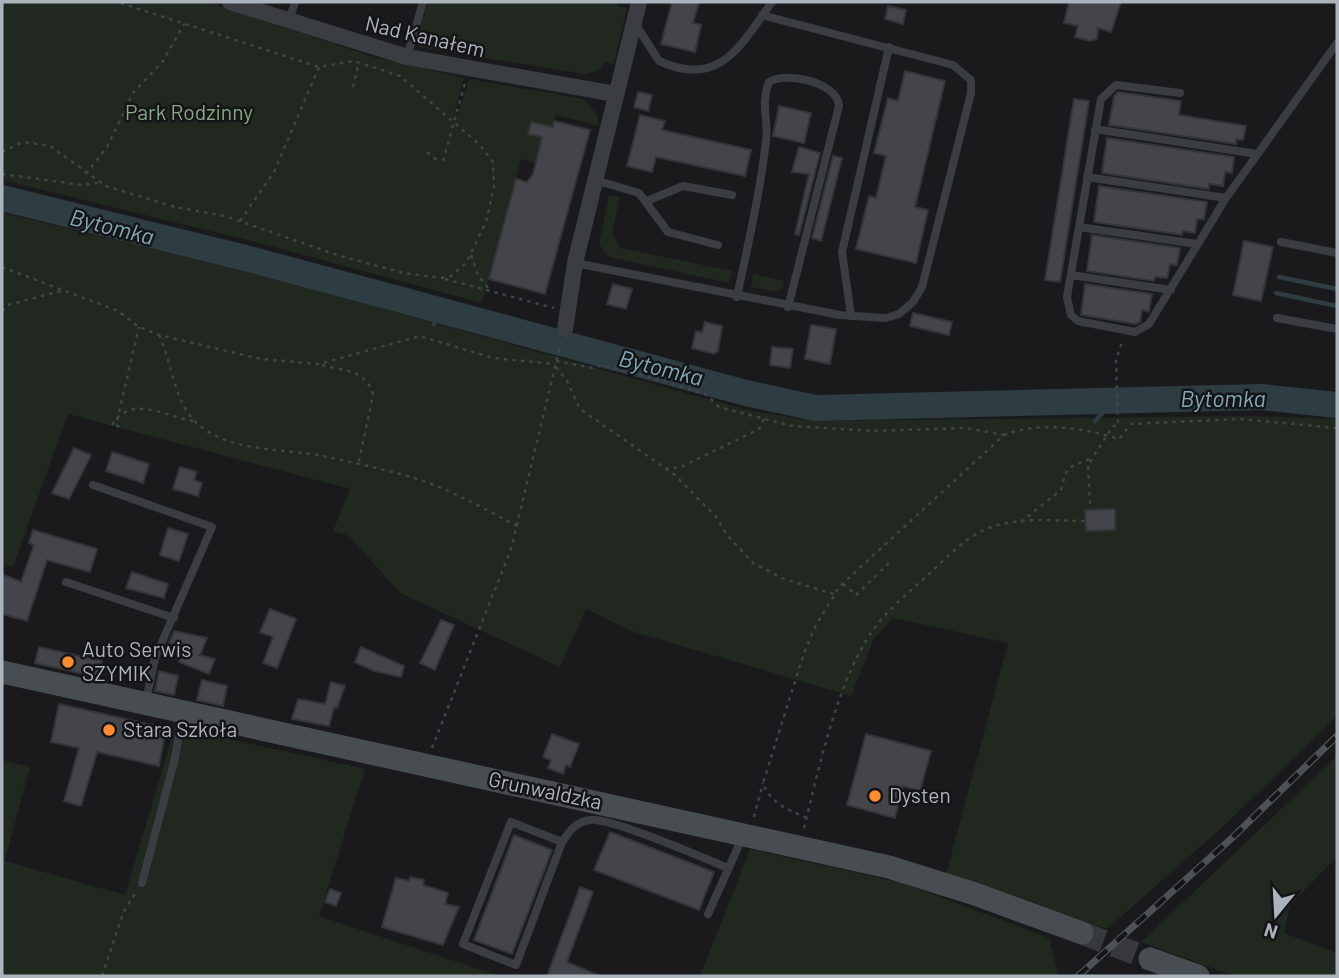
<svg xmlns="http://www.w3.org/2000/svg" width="1339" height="978" font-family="Barlow,sans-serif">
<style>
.green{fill:#20281f}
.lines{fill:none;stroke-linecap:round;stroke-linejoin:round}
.stream{stroke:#2e3d42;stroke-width:4.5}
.river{stroke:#2e3d42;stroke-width:26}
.building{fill:#44454a;stroke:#343539;stroke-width:2}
.secondary-tunnel{stroke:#37393c;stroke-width:23;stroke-dasharray:23 11;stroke-linecap:butt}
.path{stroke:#404549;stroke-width:2.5;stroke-dasharray:3.5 5;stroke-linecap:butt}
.lane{stroke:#3a3d42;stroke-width:8}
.street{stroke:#3a3d42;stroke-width:16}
.secondary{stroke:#484d52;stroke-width:23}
.rail-casing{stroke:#4d5257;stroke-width:7}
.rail{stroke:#151518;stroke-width:4.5;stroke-dasharray:13;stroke-linecap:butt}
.poi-dot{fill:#ff8d2f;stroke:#151518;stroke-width:2.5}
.labels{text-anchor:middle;stroke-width:5;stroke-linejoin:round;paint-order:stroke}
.street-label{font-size:21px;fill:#abb4bd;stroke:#151518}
.park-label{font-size:21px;fill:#87a981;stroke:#151518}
.poi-label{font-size:21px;fill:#abb4bd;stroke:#151518;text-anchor:start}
.water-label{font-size:23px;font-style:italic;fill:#80abba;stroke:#151518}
</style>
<rect width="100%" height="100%" fill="#1a1a1c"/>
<path class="green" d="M2 2H208L374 57 464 78 455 111 458 114 469 79 584 99 597 115 599 126 556 115 546 151 539 149 535 163 521 159 482 303 263 244 2 180Z
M428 2H618V6L627 8 614 64 606 62 597 71 584 74 418 47 416 41Z
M609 195 620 197 612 234 621 248 732 271 729 283 609 257 599 244Z
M2 213 251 272 743 409 811 421 1253 416 1337 419V716L1226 824 1107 929 946 874 1008 643 893 618 874 639 851 696 634 632 586 609 560 667 400 593 349 536 333 531 350 489 68 414 13 567 2 564Z
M753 274 784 281 782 288 776 292 751 287Z
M175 727 365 769 319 916 500 976H2V760L30 767 5 861 125 895Z
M1337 756V857L1290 905 1284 933 1337 953V976H1234L1141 942Z
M750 849 903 883 1049 938 1058 974 1055 976H700Z"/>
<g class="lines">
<path class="stream" d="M1279 277 1337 289
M1276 293 1337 306
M434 324 438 310
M1095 421 1112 402"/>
<path class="river" d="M2 198 257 261 746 393 815 408 1261 397 1337 405"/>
</g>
<path class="building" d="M672 2H699L693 23 701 25 695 52 661 44Z
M1069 2H1121L1111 32 1098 28 1097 39 1090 41 1075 37 1078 26 1064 23Z
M888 6 906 10 903 24 885 19Z
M905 71 945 81 915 207 928 210 916 263 856 249 869 196 876 198 886 156 874 153 888 98 898 101Z
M638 92 652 95 648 111 634 107Z
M1118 92 1181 101 1179 115 1246 126 1243 140 1236 139V144L1109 125 1114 96Z
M1074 99 1089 101 1060 282 1045 280Z
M779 106 811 113 804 143 773 136Z
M640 115 665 121 662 130 751 150 745 176 656 157 652 172 627 166Z
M554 121 590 130 545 294 489 279 516 179 527 182 533 174 542 137 528 134 531 122 553 127Z
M1107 138 1234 157 1232 173 1225 172 1223 186 1209 184V189L1102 173Z
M799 147 820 153 799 235 795 234 809 174 792 172Z
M833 156 842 158 821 241 812 238Z
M1099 186 1207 202 1204 219H1197L1195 233 1183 231 1182 235 1094 222Z
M1092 235 1180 248 1177 265 1170 264 1167 278 1155 277 1154 281 1087 271Z
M1244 241 1273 247 1261 301 1233 295Z
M613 284 632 289 626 309 607 304Z
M1085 284 1152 294 1149 312 1142 310 1140 322 1135 324 1081 315Z
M913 313 952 322 949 335 910 326Z
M705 322 722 326 718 351 714 354 692 348 696 331 702 333Z
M811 325 836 329 830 364 805 359Z
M772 347 793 349 790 368 770 365Z
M74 448 91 455 69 499 52 493Z
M112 452 149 464 143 483 106 471Z
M180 467 197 472 194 480 202 483 198 496 173 489Z
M1115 509V530L1086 531 1085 510Z
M168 528 188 534 179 561 160 555Z
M33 530 97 549 90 572 47 560 27 621 2 614V574L21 582 34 545 29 543Z
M132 572 168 584 164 598 126 588Z
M270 609 296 619 277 668 263 663 273 637 260 632Z
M441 620 454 625 435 670 420 663Z
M174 631 207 638 200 655 215 659 209 674 179 662 185 649 169 643Z
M39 647 102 661 98 677 35 663Z
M361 647 404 666 401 677 374 671 355 662Z
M159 671 178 676 174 695 155 691Z
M202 680 227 686 223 706 197 700Z
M331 682 345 686 337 708 334 707 329 726 292 719 298 699 325 704Z
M59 704 166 728 159 766 97 752 81 806 64 801 79 748 51 742Z
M552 734 579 744 570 767 566 765 563 774 548 768 551 760 543 757Z
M866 734 931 751 920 791 903 786 895 818 847 805Z
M610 832 714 872 699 910 594 870Z
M514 835 552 850 512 954 474 940Z
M410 877 424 880 423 885 448 893 445 904 459 907 443 945 382 927 396 878 409 881Z
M580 887 593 892 567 962 600 976H547Z
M330 889 341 893 336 906 325 902Z"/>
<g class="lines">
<path class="secondary-tunnel" d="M1082 933 1150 959"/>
<path class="path" d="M353 87 359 62
M2 152 23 142 50 146 106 186 175 207 225 216 337 255 404 273 442 278 451 276 466 263 486 222 494 187 493 162 479 144 400 76 354 61 319 67 117 2
M427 152 440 163
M443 161 465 83
M2 174 82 185 98 183
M86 174 107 147 133 93 163 61 184 24
M240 221 274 172 319 67
M471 255 478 275 489 289
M2 267 118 311 139 327 159 335 261 359 319 364 420 336 493 358 555 364
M445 279 554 308
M2 311 8 305 61 291
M159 335C171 360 174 398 192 418 222 453 282 448 323 456 352 462 382 469 411 477 448 488 483 508 517 526
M556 361 593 368 602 365 638 374 707 395 719 407 792 426 874 431 966 428 1004 435
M322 365C344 371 367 370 373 395L358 465
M556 367 567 381 580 409 675 475 716 517 727 535 753 563 784 579 834 594
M112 425C131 394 164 416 193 421
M119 427 116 425 139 327
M665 469 681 467 755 431 760 428 764 418
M1090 504 1088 465 1113 426H1118L1116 360 1123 339
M1021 522 1061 490C1067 465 1067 468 1092 458
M843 584 856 595 889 563
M432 748 511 549 561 342
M754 817 763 783
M807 818C787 809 771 804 763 783L804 653 814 629 839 587 1004 435C1040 421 1083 428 1119 439L1131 424 1240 419 1337 428
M804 828C819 768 837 683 871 633 887 609 911 591 931 572 950 555 969 533 995 526 1023 517 1055 521 1085 521
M102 976 124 911 137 891"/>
<path class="lane" d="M289 21 295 2
M636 25 659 61C720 89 741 45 772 2
M407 57 423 2
M1180 93 1116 85 1101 99 1067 297 1071 315 1078 321 1135 332 1149 324 1226 198 1337 43
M1095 129 1257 154
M1087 177 1226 198
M595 180 639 193 668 232 718 245
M647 201 683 186 732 195
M1079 227 1197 244
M1281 242 1337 253
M575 263 840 315 886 318 899 314 913 302 922 287 971 93V80L953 65 762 15
M1071 275 1171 290
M737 297C748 245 760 193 766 141 769 118 760 106 769 82 785 71 838 82 839 106L788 307
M851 316 842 252 889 47
M1277 318 1337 329
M93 485 212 527 155 658 146 701
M66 582 174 618
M562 842 511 822 463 944 516 965 562 842C570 831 575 822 590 820 610 817 703 858 728 868
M142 883 174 762 183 715
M708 914 743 836"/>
<path class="street" d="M230 2 407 57 615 94
M565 329 575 263 639 2"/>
<path class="secondary" d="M2 672 889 867 975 894 1082 933
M1150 959 1198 976"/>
<defs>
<path id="rail" d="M1078 976 1232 838 1337 736"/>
</defs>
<use href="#rail" class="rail-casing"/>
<use href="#rail" class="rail"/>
</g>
<g class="poi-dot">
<circle cx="68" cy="662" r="7"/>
<circle cx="109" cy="730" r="7"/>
<circle cx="875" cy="796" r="7"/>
</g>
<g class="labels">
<g class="street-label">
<text transform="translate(425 37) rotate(13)" y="7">Nad Kanałem</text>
<text transform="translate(545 791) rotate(12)" y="7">Grunwaldzka</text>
</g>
<g class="park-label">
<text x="189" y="120">Park Rodzinny</text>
</g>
<g class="poi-label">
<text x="82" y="657">Auto Serwis<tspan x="82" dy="24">SZYMIK</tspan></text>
<text x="123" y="737">Stara Szkoła</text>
<text x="889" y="803">Dysten</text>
</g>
<g class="water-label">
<text transform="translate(112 227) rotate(14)" y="8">Bytomka</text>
<text transform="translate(661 368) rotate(14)" y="8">Bytomka</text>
<text x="1223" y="407">Bytomka</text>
</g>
</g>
<rect width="1339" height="978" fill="none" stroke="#abb4bd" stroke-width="7"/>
<g transform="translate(1276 915) rotate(198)" stroke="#151518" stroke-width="5" paint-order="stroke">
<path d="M0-5L12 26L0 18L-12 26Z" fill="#abb4bd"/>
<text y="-10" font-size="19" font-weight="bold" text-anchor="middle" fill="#abb4bd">N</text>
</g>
</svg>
